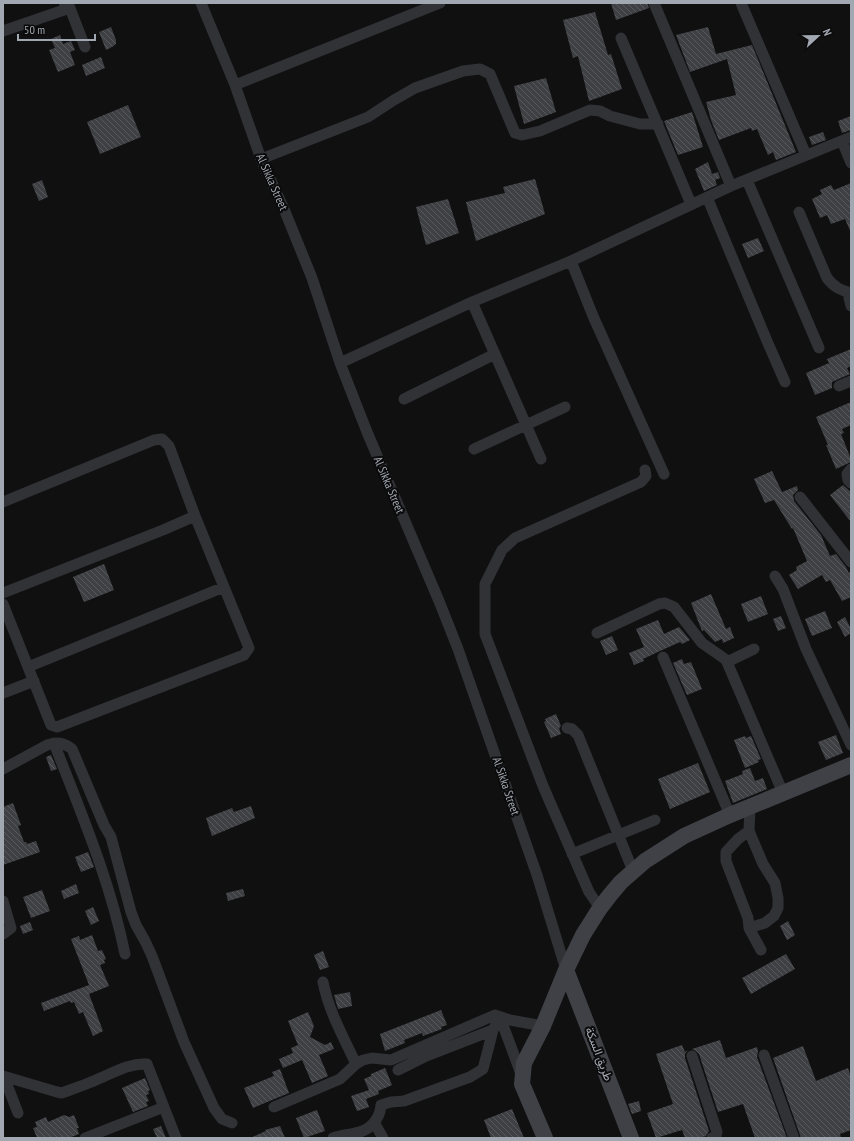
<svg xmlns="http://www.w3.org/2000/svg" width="854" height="1141" font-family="'PT Sans Narrow',Vazirmatn,sans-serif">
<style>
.building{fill:url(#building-back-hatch)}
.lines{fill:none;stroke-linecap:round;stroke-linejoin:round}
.minor{stroke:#313236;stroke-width:11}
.secondary{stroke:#3f4146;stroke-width:16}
.labels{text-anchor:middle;stroke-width:4;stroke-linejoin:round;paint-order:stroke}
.street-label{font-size:12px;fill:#a2a8b1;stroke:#0b0b0c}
</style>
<defs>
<pattern id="building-back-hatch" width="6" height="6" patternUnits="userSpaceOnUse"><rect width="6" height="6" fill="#3f4044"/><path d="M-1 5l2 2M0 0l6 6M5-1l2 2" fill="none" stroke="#58595d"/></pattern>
</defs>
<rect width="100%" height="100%" fill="#101011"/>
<path class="building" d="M611 3H647L649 8 616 20Z
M595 12 608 55 611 54 622 89 589 101 578 56 573 58 563 20Z
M111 27 116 40V44L112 47 106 50 99 32Z
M708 27 716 54 752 45 796 152 776 160 773 152 768 155 757 129 752 131 751 128 719 140 711 120 706 102 736 95 727 59 690 72 676 35Z
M60 35 63 44 71 41 75 50 70 52 75 65 58 72 49 50 55 48 51 39Z
M101 57 105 68 86 76 82 65Z
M546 78 556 112 524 124 514 86Z
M128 105 141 137 100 154 87 122Z
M692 112 703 147 678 155 664 121Z
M851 116V130L842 133 838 121Z
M823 132 826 140 812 145 809 137Z
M708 162 712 174 718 172 720 178 715 180 717 185 704 191 695 169Z
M535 179 545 214 476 241 466 202 505 193 503 187Z
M42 180 48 197 39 201 32 184Z
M851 183V233L845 219 831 224 827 215 820 218 812 199 822 194 820 190 831 185 834 190Z
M448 199 459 233 426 245 416 207Z
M758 238 764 251 748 258 742 244Z
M851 349V366L847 368 850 374 832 382V388L815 395 806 373 829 363 827 359Z
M851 402V425L842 429 844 433 841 434 851 459V462L836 469 826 445H828L816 417Z
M772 471 782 492 797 486 798 490 793 495 794 501 821 535 830 556 836 554 846 567 849 573 851 571V597L842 601 830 580 826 582 822 575 798 589 789 575 797 570 796 567 807 561 793 528 792 529 774 500 765 503 754 479Z
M843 485 851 492V522L830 495Z
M104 564 114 590 84 602 73 577Z
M711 594 726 629 730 627 734 638 723 643 722 639 715 642 704 630 702 631 691 603Z
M761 596 768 614 748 622 741 604Z
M825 611 832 628 812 636 805 619Z
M781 616 786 628 778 631 773 619Z
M845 617 851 629V633L845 637 837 622Z
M658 620 664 634 679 627 690 640 682 644 680 642 660 651 643 659 644 661 634 665 629 653 644 647 636 629Z
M612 636 618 650 606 655 600 641Z
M682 659 684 664 691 662 702 689 687 695 673 663Z
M556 714 561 726 559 728 561 734 551 738 544 722 546 721 545 719Z
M836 735 843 753 826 760 818 742Z
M745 736 746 738 751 736 761 759 758 760 759 762 745 768 734 740Z
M51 755 57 769 51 771 46 757Z
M698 763 710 792 670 809 658 779Z
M750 768 755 781 763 778 767 789 733 803 725 781 743 774 742 771Z
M13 803 21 825 18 826 24 842H26L27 844 36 841 40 852 3 865V807Z
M251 806 255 818 212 836 206 818 232 808 234 812Z
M88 852 94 867 81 872 75 857Z
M76 884 79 893 64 899 61 891Z
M243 889 245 896 228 901 226 893Z
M42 890 50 911 31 918 23 897Z
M93 907 99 921 91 925 85 911Z
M788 921 795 935 787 940 780 926Z
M30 922 33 930 23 934 20 926Z
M92 935 98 951 102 950 106 959 104 960 105 963 100 965 109 986 89 994 103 1031 93 1036 83 1012 79 1014 74 1002 71 1003 70 1001 44 1011 41 1003 89 985 71 939 79 936 80 940Z
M323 951 329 967 320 970 314 955Z
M786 954 795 969 751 994 742 978Z
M350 992 352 1006 338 1009 334 995Z
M441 1010 447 1025 441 1027 442 1029 423 1036 422 1033 404 1040 405 1043 385 1051 380 1034Z
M308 1012 314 1026 310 1037 325 1045 331 1042 334 1049 319 1055 328 1076 312 1083 302 1060 283 1068 279 1059 293 1053 291 1048 298 1045 288 1021Z
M720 1040 726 1058 757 1047 758 1051 757 1057 787 1138H755L743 1104 718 1112 699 1054 696 1051 692 1049Z
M682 1045 685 1052 688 1050 685 1054V1058L709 1131 706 1136 699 1138H685L682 1130 656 1138 647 1113 673 1104 656 1054Z
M803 1046 816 1081 848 1068 851 1077V1130L840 1134 841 1138H801L773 1058Z
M385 1068 392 1085 378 1091 379 1094 366 1099 369 1107 357 1111 351 1096 369 1090 364 1079 371 1076V1074Z
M280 1069 289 1093 253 1108 244 1088 274 1076 272 1072Z
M145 1078 150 1090 148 1091 149 1094 146 1095 149 1101 146 1102 148 1106 133 1112 122 1088Z
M639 1101 641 1111 632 1114 628 1104Z
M512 1109 524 1138H491L484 1120Z
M317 1110 325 1131 304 1138 296 1118Z
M64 1115 69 1117 74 1115 79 1128H77L79 1134 69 1138H37L33 1128 37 1127 35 1122 46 1117 48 1122Z
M161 1126 166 1138H157L153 1129Z
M280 1126 285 1138H250L266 1131 265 1130Z"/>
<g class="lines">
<path class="minor" d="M68 3 85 47
M201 3 235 85 261 159 284 209 312 278 340 363 367 432 439 601 458 649 537 875 566 970
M654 3 731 186
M741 3 806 155
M3 31 64 10 65 3
M621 38 691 204
M235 85 440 3
M842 141 851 163
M261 159 368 117 394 100 415 88 463 71 480 69 490 74 515 133 522 135 540 131 590 110 600 111 610 116 640 124H658
M747 180 819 348
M707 197 767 341 785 382
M799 212 827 278C834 287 840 290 851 293
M571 261 593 316 664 474
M851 295 849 298 851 306
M472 302 541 459
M340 363 472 302 571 261 731 186 851 137
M839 386 851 381
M404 399 495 354
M474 449 565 407
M851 469 847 474 848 480 851 483
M800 497 851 562
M3 502 154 440 162 439 169 446 195 516 249 648 244 655 57 727 51 725 3 604
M775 576 783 589 806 649 851 745
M3 593 163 530 195 516
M597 633 659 604 665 603 674 607 702 643 725 659 727 662 783 793
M663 657 730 815
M727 662 754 649
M28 667 224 587
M3 693 34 681
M567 728 572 729 578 735 633 871
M54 743C81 813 110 880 125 954
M3 769 47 745C57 742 63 742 72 749L104 825 111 837 131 912 136 925 145 941 152 956 184 1042 214 1108 222 1119 232 1123
M749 831 738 839 726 852V861L748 918 749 928 761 950
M572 854 655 820
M3 901 11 928 3 934
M600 908 589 892 543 786 485 634V584L502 550 515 538 641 482 646 476 645 470
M749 928 765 923 774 916 778 908V898L775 883 763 864 749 831 750 806
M323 982C329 1012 343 1036 356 1064
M500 1017 521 1074
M764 1055 794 1138
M692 1056 717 1132 716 1136 712 1138
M398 1070 426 1056 493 1030
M3 1076 57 1092 62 1093C72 1089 82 1086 91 1082 110 1075 127 1063 147 1064L176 1138
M4 1077 18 1113
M274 1107 340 1079 356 1064 363 1060 372 1058 391 1060 495 1015 510 1020 543 1026
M375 1124 383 1138
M85 1138 164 1107
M333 1138C341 1135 347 1135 355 1133 370 1131 380 1119 381 1105L391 1102 404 1101 470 1077 483 1069 493 1030 500 1017"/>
<path class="secondary" d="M566 970 631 1138
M545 1138 522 1084 524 1063 543 1026 566 970 583 935 600 908 610 895 621 882 645 861 684 836 730 815 851 765"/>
</g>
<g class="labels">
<g class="street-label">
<text transform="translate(272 182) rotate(66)" y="4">Al Sikka Street</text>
<text transform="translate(389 485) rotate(67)" y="4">Al Sikka Street</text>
<text transform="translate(506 786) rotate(71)" y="4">Al Sikka Street</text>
<text transform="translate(599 1054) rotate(69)" y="4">طريق السكة</text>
</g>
</g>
<rect width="854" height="1141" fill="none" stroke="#a2a8b1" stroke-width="8"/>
<g transform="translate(818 36) rotate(68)" stroke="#0b0b0c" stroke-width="3" paint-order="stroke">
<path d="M0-3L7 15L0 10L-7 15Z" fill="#a2a8b1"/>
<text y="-6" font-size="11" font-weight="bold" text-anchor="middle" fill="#a2a8b1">N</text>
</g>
<path d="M18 34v6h77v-6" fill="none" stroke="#a2a8b1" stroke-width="2"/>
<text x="24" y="34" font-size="12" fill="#a2a8b1" stroke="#0b0b0c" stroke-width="3" paint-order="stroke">50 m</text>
</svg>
